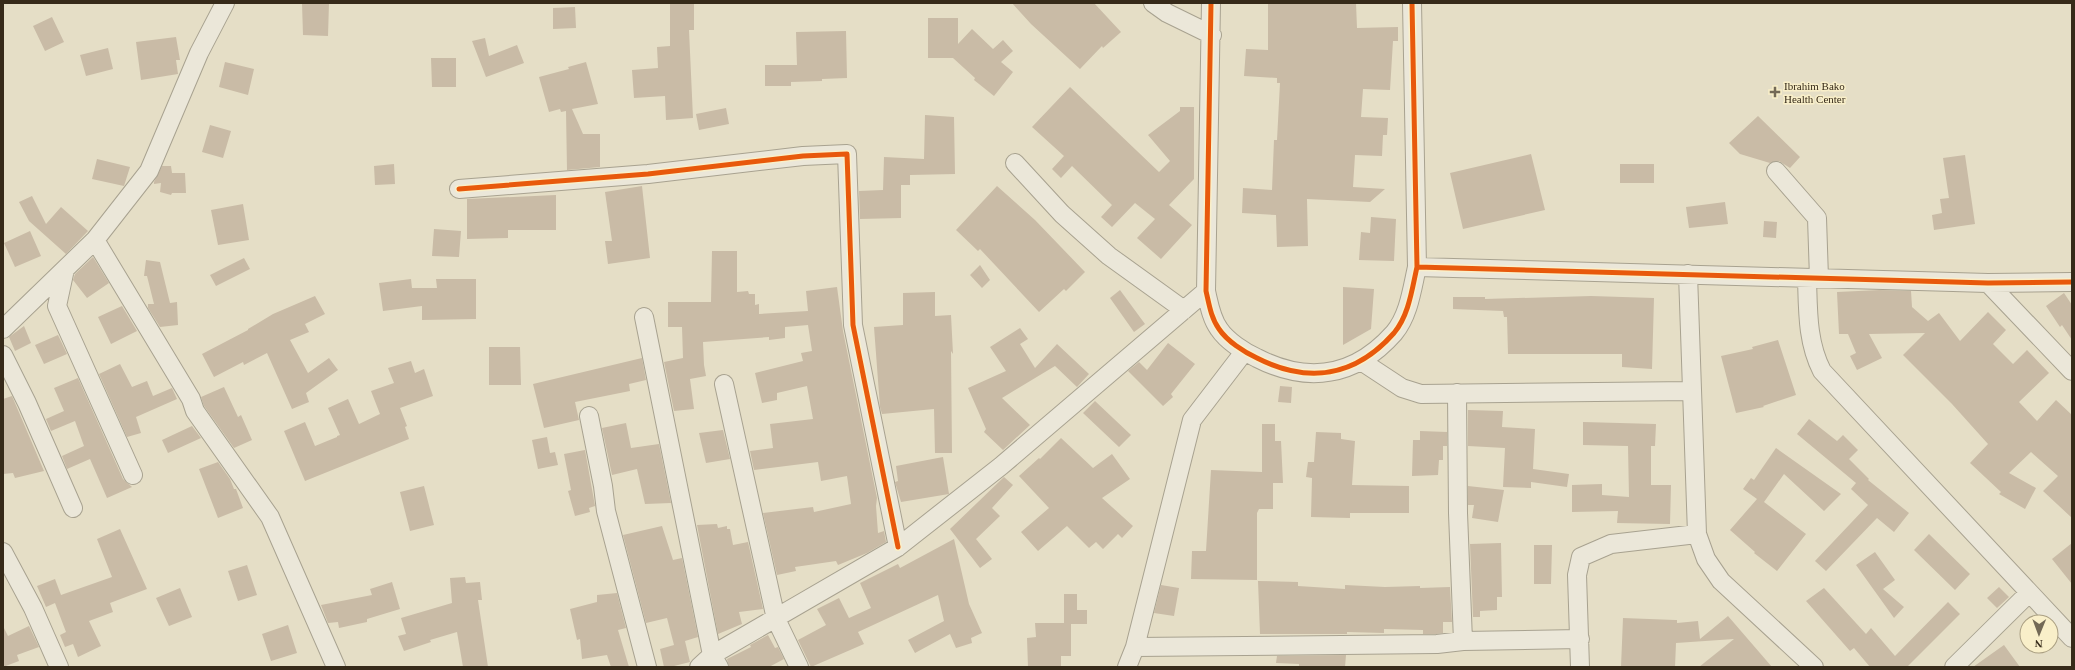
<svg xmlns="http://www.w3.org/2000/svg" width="2075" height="670" font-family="Georgia,serif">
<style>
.building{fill:#c9bba6}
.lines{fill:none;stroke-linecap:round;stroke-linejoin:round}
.minor-casing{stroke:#a8a290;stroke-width:20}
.minor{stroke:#ebe7d9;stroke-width:18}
.cycleway-casing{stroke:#f9efc9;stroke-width:8}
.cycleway{stroke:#e8590c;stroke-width:5}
.poi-dot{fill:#736956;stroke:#f9efc9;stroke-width:1.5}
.labels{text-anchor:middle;stroke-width:3;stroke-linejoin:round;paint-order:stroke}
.poi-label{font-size:11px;fill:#362a19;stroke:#f9efc9;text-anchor:start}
</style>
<rect width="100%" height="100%" fill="#e5dec6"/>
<path class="building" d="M302 3H329L328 36 303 35Z
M670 3H694V30H689L693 118 666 120 665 96 634 98 632 70 658 68 657 47 670 46Z
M1012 3H1094L1121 32 1103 48 1102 46 1080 69 1031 24Z
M1268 3H1356L1357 28 1398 27V41H1393L1390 90 1363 89 1361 117 1388 118 1387 135H1383L1382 156 1355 155 1353 187 1385 189 1370 202 1307 199 1308 246 1277 247 1276 215 1242 213 1243 188 1272 190 1274 140H1277L1280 83H1277V78L1244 76 1246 49 1268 50Z
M575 7 576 28 553 29V8Z
M52 17 64 42 45 51 33 26Z
M928 18H958V44L972 29 993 49 1003 40 1013 51 1001 62 1013 72 994 96 974 80 975 78 953 58H928Z
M846 31 847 78 822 79V81L791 82V86H765V65H797L796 32Z
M176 37 180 60H176L178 74 141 80 136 42Z
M485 38 489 56 517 45 524 63 486 77 472 41Z
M108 48 113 69 86 76 80 55Z
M431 58H456V87H432Z
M225 62 254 69 248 95 219 87Z
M586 62 598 104 572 109 583 134H600V167L567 170 566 111 561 112 560 109 549 112 539 77 569 69 568 67Z
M1070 87 1159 172 1170 161 1148 135 1180 111V107H1194V179L1169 205 1192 225 1161 259 1137 238 1155 219 1135 203 1112 227 1101 217 1112 205 1072 166 1061 178 1052 169 1064 156 1032 127Z
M726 108 729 124 699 130 696 114Z
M925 115 954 117 955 174 910 175V185H901V218L860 219 859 191 883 190 884 157 924 159Z
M1758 116 1800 157 1790 168 1779 161 1770 163 1740 154 1729 143Z
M210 125 231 131 223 158 202 152Z
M1531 154 1545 210 1463 229 1450 173Z
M1965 155 1975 224 1934 230 1932 215 1942 213 1940 199 1949 198 1943 158Z
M97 159 130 167 124 186 92 179Z
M394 164 395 184 375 185 374 166Z
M1620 164H1654V183H1620Z
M162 166H171L172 173H185L186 193H172L171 195 160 192 161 183 154 184V182Z
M642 186 650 258 608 264 605 241H612L605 192Z
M997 186 1035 220 1085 272 1066 291 1064 289 1039 312 980 249 978 251 956 230Z
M556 195V230H508V238L467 239V199Z
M32 196 46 224 61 207 88 231 66 254 29 221 19 202Z
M1725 202 1728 224 1689 228 1686 207Z
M243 204 249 240 218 245 211 210Z
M1371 217 1396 219 1394 261 1359 260 1361 232 1370 233Z
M1764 221 1777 222 1776 238 1763 237Z
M434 229 461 231 459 257 432 256Z
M30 231 41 256 15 267 4 243Z
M712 251H737V292L748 291 749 294H755V305L759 304V314L808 311 806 291 837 287 843 331 877 498 876 506 878 533 884 531 886 542 867 553 838 565 836 561 795 567 796 571 777 575 763 513 813 507 814 512 851 504 847 476 821 481 818 462 754 470 750 451 773 448 770 424 813 419 807 386 777 393V400L762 403 755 373 803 361 801 353 812 351 808 325 785 327V338L769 340V337L703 342 704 365 706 376 690 379 694 409 674 411 664 362 683 358 682 327H668V302H711Z
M93 257 109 283 87 298 73 280 75 274Z
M244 258 250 269 216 286 210 275Z
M146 260 160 262 170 303 177 302 178 325 160 327 148 308V304H154L147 276H144Z
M980 265 990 280 982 288 970 275Z
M411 279 412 288H437L436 279H476V319L422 320V306L383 311 379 283Z
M1343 287 1374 289 1371 329 1343 345Z
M1120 290 1145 324 1134 332 1110 298Z
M1880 290 1911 291 1912 307 1928 321 1939 313 1960 341 1988 312 2006 330 1993 344 2013 364 2027 350 2049 373 2019 402 2037 421 2056 400 2072 415V518L2043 491 2058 476 2031 452 2009 473 2036 488 2025 509 1999 494 2001 492 1970 463 1988 444 1952 404 1903 355 1925 333 1869 334 1882 358 1857 370 1850 356 1856 353 1848 334H1839L1837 292Z
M935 292V316L951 315 953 354 951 351 952 453H935L934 409 882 414 880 407 874 327 903 325V293Z
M2064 293 2072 305V340L2062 325 2060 327 2046 306Z
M315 296 325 314 305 324 309 332 290 340 308 373 329 358 338 370 306 393 309 402 292 409 267 353 244 365 243 362 214 377 202 354 248 330V329L273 314Z
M1591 296 1654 298 1652 369 1622 367V354H1508L1507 317H1504L1503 311 1453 309V297H1485V299Z
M122 306 137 331 111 344 98 317Z
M24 326 31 343 15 351 9 337Z
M1020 328 1028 339 1020 344 1035 368 1057 344 1089 374 1077 387 1055 366 1002 398 1030 425 1003 450 984 432 986 429 968 388 1006 371 990 347Z
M58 335 67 354 44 364 35 345Z
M1778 340 1796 395 1763 406 1764 407 1736 413 1721 356 1753 349 1752 347Z
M1168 343 1195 364 1171 394 1173 397 1163 406 1128 371 1139 362 1147 370Z
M489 347H520L521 385H489Z
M642 358 646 380 629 384 630 391 575 402 579 420 544 428 533 384Z
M411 361 415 373 424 369 433 396 400 408 407 426 405 427 409 439 305 481 284 431 305 422 315 446 337 437V436L340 435 328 408 348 399 359 424 380 414 371 391 394 383 388 368Z
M120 364 132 387 147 381 153 396 172 388 177 399 136 417 141 433 127 437 99 374Z
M78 378 123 479 132 487 107 498 90 459 67 469 62 456 84 446 75 421 51 431 46 419 64 411 54 388Z
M1280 386 1292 387 1291 403 1278 402Z
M224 387 238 417 241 415 252 440 234 448 204 406 201 397Z
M12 396 44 471 15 478 13 473 3 474V399Z
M1095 401 1131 435 1119 447 1083 413Z
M1468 410 1503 411 1502 427 1535 429 1533 469 1569 474 1567 487 1531 482V488L1503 487 1505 448 1468 446Z
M1809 419 1837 441 1843 435 1858 450 1849 459 1869 479 1868 480 1909 513 1894 532 1877 518 1826 571 1815 561 1868 505 1851 489 1856 483 1797 434Z
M1583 422 1656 424 1655 446H1651V485H1671L1670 524 1617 523 1618 511 1572 512V485L1602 484V495L1629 497 1628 446 1583 445Z
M626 423 631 448 659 444 671 503 645 504 637 469 612 475 602 428Z
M1262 424H1275V441H1281L1283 483H1273V509H1259L1257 513V580L1191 579 1192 551H1206L1211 470 1262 472Z
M192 426 201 438 168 453 162 440Z
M723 430 730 459 706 463 699 433Z
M1420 431 1447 432V446H1443V460H1439L1438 475 1412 476 1413 440H1420Z
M1316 432 1341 433V439L1355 441 1352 485 1409 486V513H1350V518L1311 517 1312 478 1306 477 1308 462H1314Z
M547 437 550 453 555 452 558 465 538 469 532 440Z
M1061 438 1093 468 1112 454 1130 479 1102 498 1133 526 1122 538 1118 534 1103 549 1096 542 1089 548 1067 526 1038 551 1021 532 1049 508 1019 476 1039 458 1040 459Z
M1776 448 1841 494 1824 511 1784 474 1764 502 1806 534 1777 571 1754 553 1755 552 1730 530 1757 499 1743 489 1751 478 1754 480Z
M585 450 595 506 589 508 590 512 575 516 568 491 571 490 564 454Z
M943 457 949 494 901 502 895 482 898 481 896 466Z
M218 462 230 479 234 489H236L243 508 218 518 199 469Z
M1004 477 1013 485 992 508 1000 516 976 539 992 559 980 568 950 529Z
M424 486 434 525 410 531 400 492Z
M1468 486 1504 490 1498 522 1472 518 1474 505H1468Z
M717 524 718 528 727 526V529H730L733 545 748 542 763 609 739 612 742 624 718 634 697 525Z
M662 526 673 560 682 558 698 637 685 641 690 662 670 667H664L660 649 674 645 667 618 646 623 623 535Z
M120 529 147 589 110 603 113 612 89 621 101 646 78 657 73 644 65 647 60 635 66 632 55 603 46 607 37 586 55 579 61 595 112 577 97 539Z
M1929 534 1970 574 1955 590 1914 550Z
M954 539 969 604 982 633 971 638 972 643 956 648 950 634 915 653 908 640 944 621 938 595 858 632 864 644 811 667 798 640 826 625 817 609 839 598 849 618 871 608 860 583 898 564 900 568Z
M1501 543 1502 597H1497V610L1480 611V617H1473L1470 544Z
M2072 543V584L2052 559Z
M1534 545H1552L1551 584H1534Z
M1875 552 1895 580 1883 589 1904 607 1894 618 1856 565Z
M247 565 257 595 238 601 228 571Z
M465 577 466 583 480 582 482 600H478L488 667H463L457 632 430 640 431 642 404 651 398 636 406 634 401 618 452 603 450 578Z
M1258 581 1298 582V586L1345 589V585L1385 587 1420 586V588L1450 587 1452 622H1443V633L1436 634H1423V630L1384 629V633L1347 632V634H1260Z
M392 582 400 609 367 619V622L339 628 338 622 328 623 321 605 372 595 370 589Z
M1161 585 1179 588 1174 616 1154 613Z
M1999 587 2009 597 1997 608 1987 598Z
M180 588 192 617 169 626 156 598Z
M1824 588 1866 634 1871 628 1895 656 1948 602 1960 614 1907 667H1870L1854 648 1850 651 1806 601Z
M617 593 626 628 618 630 629 667H611L607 655 582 659 580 639 577 640 570 609 597 602V595Z
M1064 594H1077V610H1087V624H1071V656H1061V667H1028L1027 638 1036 637 1035 623H1064Z
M1728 616 1772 667H1699L1734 639 1676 643 1675 667H1621L1623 618 1675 620H1677V623L1698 621 1700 639Z
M288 625 297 653 271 661 262 634Z
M3 626 8 636 29 626 39 647 17 655 19 661 3 667Z
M768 635 775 648 778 647 784 659 769 667H729L727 659 751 647 750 645Z
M2004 645 2020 667H1973Z
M1346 655 1345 667H1299V664L1276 663 1277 656Z"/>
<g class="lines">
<defs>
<path id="minor" d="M1153 3 1167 13 1212 35
M1211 3 1206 291C1209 304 1211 318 1219 329 1227 341 1244 352 1257 358 1308 384 1355 377 1394 333 1409 315 1412 289 1417 267L1412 3
M1015 163 1062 214 1109 256 1184 310
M1776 171 1817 218 1819 278
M459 189 648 174 803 156 847 154 853 325 898 547
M95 240 191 399 195 411 270 517 336 667
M1417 267 1988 283 2072 282
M65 269 57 306 133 475
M1688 274 1697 534 1706 559 1721 581 1814 667
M1807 278C1808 310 1807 342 1822 371L2072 638
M1988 283 2072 371
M644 317 712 655 719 667
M3 329 95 240 149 171 199 53 225 3
M3 355 27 403 73 508
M1361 361 1402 388 1421 394 1692 391
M724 384 776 619 799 667
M1457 393 1458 513 1463 641
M589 416 603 486 606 511 647 667
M3 552 33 608 59 667
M1135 647 1437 644 1463 641 1580 639
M699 667 712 655 898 547 1001 466 1206 291
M1127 667 1135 647 1192 420 1244 352
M1580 667 1577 575 1581 557 1611 544 1697 534
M1954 667 2029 593"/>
</defs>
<use href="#minor" class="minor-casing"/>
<use href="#minor" class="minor"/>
<defs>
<path id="cycleway" d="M1211 3 1206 291C1209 304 1211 318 1219 329 1227 341 1244 352 1257 358 1308 384 1355 377 1394 333 1409 315 1412 289 1417 267L1412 3
M459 189 648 174 803 156 847 154 853 325 898 547
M1417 267 1988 283 2072 282"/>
</defs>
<use href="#cycleway" class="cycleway-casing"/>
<use href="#cycleway" class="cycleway"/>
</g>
<path class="poi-dot" d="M1773 86h4v4h4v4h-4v4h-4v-4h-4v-4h4z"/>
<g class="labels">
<g class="poi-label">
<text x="1784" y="90">Ibrahim Bako<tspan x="1784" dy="13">Health Center</tspan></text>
</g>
</g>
<rect width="2075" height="670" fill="none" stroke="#362a19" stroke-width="8"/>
<g transform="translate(2039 634) rotate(181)"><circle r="19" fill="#f9efc9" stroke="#aba083"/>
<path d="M0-3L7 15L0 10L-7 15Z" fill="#736956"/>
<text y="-6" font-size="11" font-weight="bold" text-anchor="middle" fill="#362a19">N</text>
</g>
</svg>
